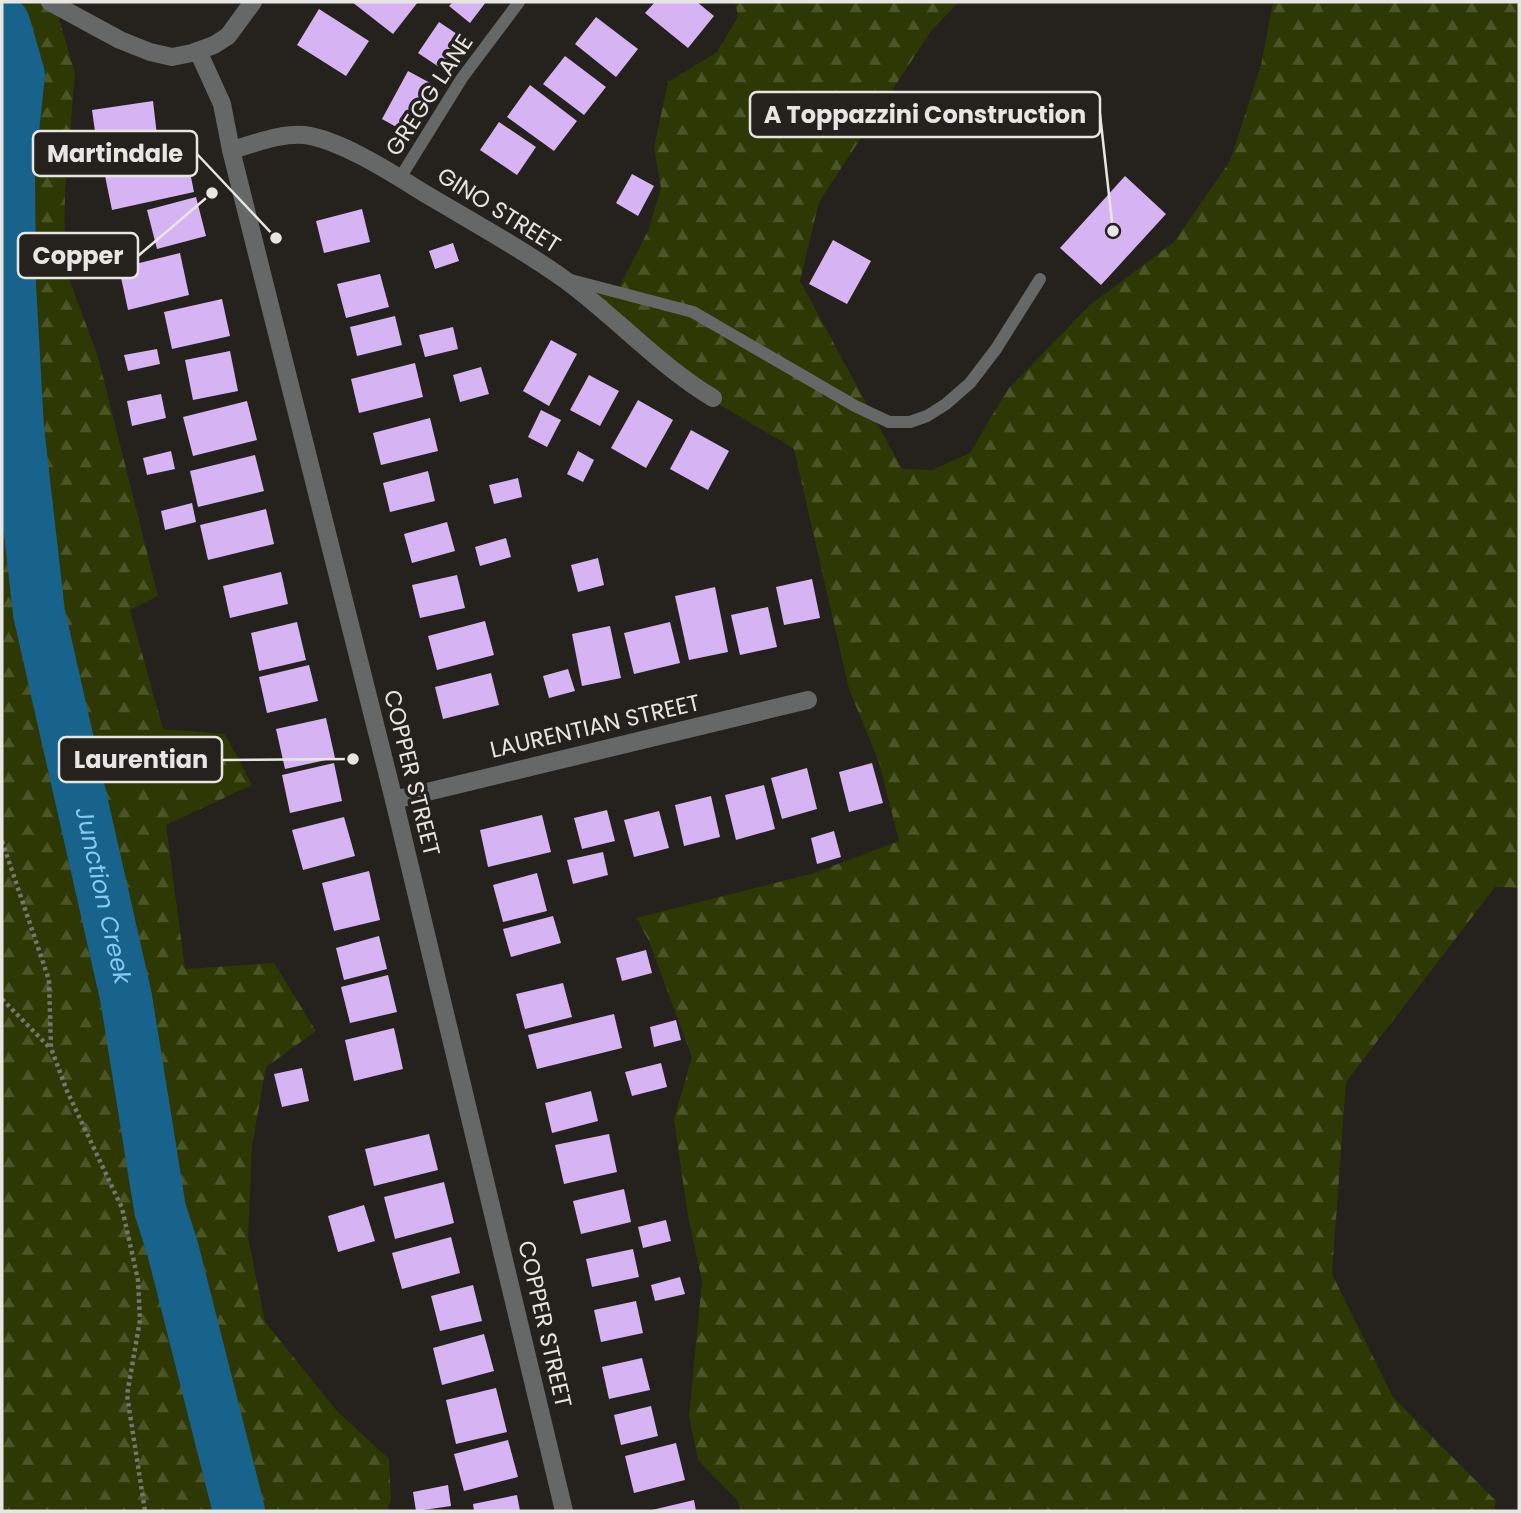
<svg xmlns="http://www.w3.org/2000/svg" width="1521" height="1513" font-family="Poppins,sans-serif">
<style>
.forest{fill:url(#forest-firs)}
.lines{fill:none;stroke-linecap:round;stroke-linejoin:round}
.river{stroke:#18638b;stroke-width:52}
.building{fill:#d6b4f4}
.path{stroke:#767370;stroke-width:4.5;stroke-dasharray:3.5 3.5;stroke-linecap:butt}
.service{stroke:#656867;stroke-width:12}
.minor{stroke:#656867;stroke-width:18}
.tertiary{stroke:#656867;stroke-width:18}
.labels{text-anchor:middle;stroke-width:7;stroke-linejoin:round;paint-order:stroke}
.street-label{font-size:23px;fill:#e8e6e3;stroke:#25211d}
.water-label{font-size:24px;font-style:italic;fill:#88c9f3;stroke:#25211d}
.leader{fill:none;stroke:#e8e6e3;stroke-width:2.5}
.callout-dot{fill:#e8e6e3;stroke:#25211d;stroke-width:2.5}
.callout{fill:#25211d;stroke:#e8e6e3;stroke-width:2.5}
.callout-label{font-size:24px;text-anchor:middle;font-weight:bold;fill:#e8e6e3}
</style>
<defs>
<pattern id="forest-firs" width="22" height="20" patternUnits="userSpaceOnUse" patternTransform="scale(1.75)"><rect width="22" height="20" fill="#2e3804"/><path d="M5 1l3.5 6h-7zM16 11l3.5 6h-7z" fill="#4c5528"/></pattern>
</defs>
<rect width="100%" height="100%" fill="#25211d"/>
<path class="forest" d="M2 2H54L75 73 65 192 64 265 98 357 158 596 130 610 163 729 225 734 252 785 166 825 185 969 274 963 316 1031 266 1067 252 1146 248 1237 265 1322 337 1411 389 1459 391 1499 387 1511H2Z
M735 2H959L931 31 819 202 800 281 902 469 932 470 970 453 1008 389 1090 305 1174 242 1230 161 1261 65 1273 2H1519V888L1495 887 1346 1082 1332 1274 1393 1397 1496 1501 1494 1511H741L738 1501 698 1460 689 1416 702 1281 688 1216 674 1119 692 1057 649 941 636 918 814 873 899 841 879 762 849 689 794 449 692 388 561 279 616 293 648 231 661 188 654 147 668 82 717 52 738 17Z"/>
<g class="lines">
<path class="river" id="s1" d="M4 23 19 75 9 167 10 285 18 428 39 613 126 997 160 1209 173 1250 239 1511"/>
</g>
<path class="building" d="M352 2H418L393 34Z
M453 2H486L470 23 449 6Z
M655 2H697L714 16 688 48 645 13Z
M319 9 369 41 346 76 297 45Z
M596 17 638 49 616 77 575 44Z
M439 22 463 38 442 69 418 53Z
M565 56 606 87 584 115 543 84Z
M408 71 434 85 407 133 382 119Z
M530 85 577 121 554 151 507 117Z
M153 101 158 144 98 153 92 110Z
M499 122 536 147 517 175 480 150Z
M186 152 194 192 112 210 104 171Z
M632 174 654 186 638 216 616 203Z
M1125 176 1166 214 1101 285 1060 248Z
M196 197 206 236 157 249 147 210Z
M362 209 370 242 324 253 316 221Z
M833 240 871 261 847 304 809 284Z
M453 243 459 261 435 269 429 251Z
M180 253 189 295 128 310 119 268Z
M380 274 389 307 346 318 337 284Z
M222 299 230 336 172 349 164 312Z
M395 316 402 345 357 356 350 327Z
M453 327 458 349 425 357 419 335Z
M551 340 577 354 549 406 523 391Z
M157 349 160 364 128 371 124 355Z
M230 351 238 391 193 400 185 360Z
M415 363 423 397 359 413 351 379Z
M481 367 489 394 460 402 453 375Z
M589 375 619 391 600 426 570 410Z
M161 394 166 418 132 426 127 401Z
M638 400 673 420 646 468 611 448Z
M247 401 257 440 193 456 183 417Z
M541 410 561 420 547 447 528 437Z
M430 418 438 451 381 465 373 433Z
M691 430 729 451 708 490 670 469Z
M171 451 175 469 147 475 143 458Z
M578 451 594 460 583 482 567 474Z
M255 455 264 491 198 507 190 471Z
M428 471 435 501 390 512 383 483Z
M518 478 522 497 494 504 489 485Z
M192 503 196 522 165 530 161 511Z
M266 509 274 544 208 560 200 525Z
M447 522 455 551 412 563 404 534Z
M506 538 511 557 480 566 475 547Z
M598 558 604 585 578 592 571 565Z
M281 572 288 604 230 618 223 586Z
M457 575 465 608 420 618 412 585Z
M812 579 820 618 784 625 776 587Z
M715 587 728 652 689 660 675 596Z
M768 607 777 647 740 655 731 615Z
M485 621 494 655 437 670 428 636Z
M297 622 306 660 259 671 251 633Z
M670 622 680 663 634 674 624 633Z
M610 626 621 678 582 686 572 634Z
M309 665 318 701 267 713 259 677Z
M568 669 575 691 549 698 543 676Z
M491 673 499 705 443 719 435 687Z
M326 718 335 758 285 769 276 729Z
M334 763 342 801 290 813 282 775Z
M872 763 883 803 849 812 839 772Z
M807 768 817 809 782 819 771 778Z
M764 785 775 829 736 840 725 795Z
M711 796 720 837 684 846 675 805Z
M607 810 615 841 582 849 574 818Z
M659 811 669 848 634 857 624 820Z
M542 815 551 852 488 867 480 830Z
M344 817 355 856 303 870 292 830Z
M834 831 841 857 817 864 811 838Z
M603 852 608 875 573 884 567 860Z
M369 871 380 920 334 931 322 883Z
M537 873 547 911 503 922 493 885Z
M553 916 561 943 511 957 503 929Z
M379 936 387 969 344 980 336 948Z
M646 950 652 973 622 981 616 958Z
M388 975 397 1012 350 1023 341 987Z
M563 983 572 1017 525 1029 516 994Z
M614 1014 622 1048 537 1069 528 1035Z
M676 1020 681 1040 654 1047 650 1027Z
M394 1028 403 1069 354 1081 345 1040Z
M661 1063 667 1087 632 1096 625 1072Z
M302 1068 309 1101 282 1107 274 1074Z
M591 1091 598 1121 552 1133 545 1103Z
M429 1134 438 1170 374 1186 365 1149Z
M609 1134 617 1172 564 1184 555 1145Z
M444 1182 454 1223 395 1239 384 1197Z
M624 1189 631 1222 581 1234 573 1201Z
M364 1205 375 1241 338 1252 328 1216Z
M666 1220 671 1241 643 1248 638 1227Z
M451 1237 460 1273 402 1289 392 1253Z
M633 1249 639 1277 592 1287 586 1259Z
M680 1277 685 1294 655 1301 651 1285Z
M473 1285 482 1321 440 1331 431 1296Z
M636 1301 643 1333 601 1342 594 1310Z
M484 1334 494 1371 442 1385 433 1348Z
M642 1358 650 1390 609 1399 602 1367Z
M496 1388 507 1432 456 1444 446 1400Z
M651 1406 658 1436 621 1445 614 1415Z
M508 1440 518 1477 464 1491 454 1454Z
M676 1443 685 1480 634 1493 625 1456Z
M448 1485 451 1506 416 1511 413 1492Z
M517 1495 520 1511H474L473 1504Z
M694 1500 696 1511H652V1510Z"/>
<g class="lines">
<path class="path" d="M2 841 49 980 51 1048 67 1091 122 1208 138 1280 140 1320 127 1395 145 1511
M2 999 50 1048"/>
<path class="service" d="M400 178 462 78 519 2
M567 279 693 312 855 406 889 422H910L927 416 946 404 970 383 996 349 1040 279"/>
<path class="minor" d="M231 150C254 144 280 133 304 135 338 139 389 171 419 190 467 219 518 246 564 279 615 316 658 365 713 398
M394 800 808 700"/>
<path class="tertiary" d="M50 2 120 40 150 52 172 57 192 53 214 45 228 36 253 2
M198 51 222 104 231 150 394 800 564 1511"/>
</g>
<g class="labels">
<g class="street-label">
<text transform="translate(429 95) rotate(-57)" y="8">GREGG LANE</text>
<text transform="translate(499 210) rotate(32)" y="8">GINO STREET</text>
<text transform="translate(595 726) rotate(-13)" y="8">LAURENTIAN STREET</text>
<text transform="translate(412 773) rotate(76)" y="8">COPPER STREET</text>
<text transform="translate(545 1324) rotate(77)" y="8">COPPER STREET</text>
</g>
<g class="water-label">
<text dy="8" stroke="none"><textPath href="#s1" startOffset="884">Junction Creek</textPath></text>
</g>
</g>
<path class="leader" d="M1113 231L1100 114M276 238L197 154M212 193L138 256M353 759L222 760"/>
<g class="callout-dot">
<circle cx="1113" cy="231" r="7"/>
<circle cx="276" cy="238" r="7"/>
<circle cx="212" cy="193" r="7"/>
<circle cx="353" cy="759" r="7"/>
</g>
<g class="callout">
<rect x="750" y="92" width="350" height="45" rx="7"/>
<rect x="33" y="131" width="164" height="45" rx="7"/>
<rect x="18" y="233" width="120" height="45" rx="7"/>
<rect x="59" y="737" width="163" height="45" rx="7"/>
</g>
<g class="callout-label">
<text x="925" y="123">A Toppazzini Construction</text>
<text x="115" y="162">Martindale</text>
<text x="78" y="264">Copper</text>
<text x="141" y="768">Laurentian</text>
</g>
<rect width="1521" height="1513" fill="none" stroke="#e8e6e3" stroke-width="7"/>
</svg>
